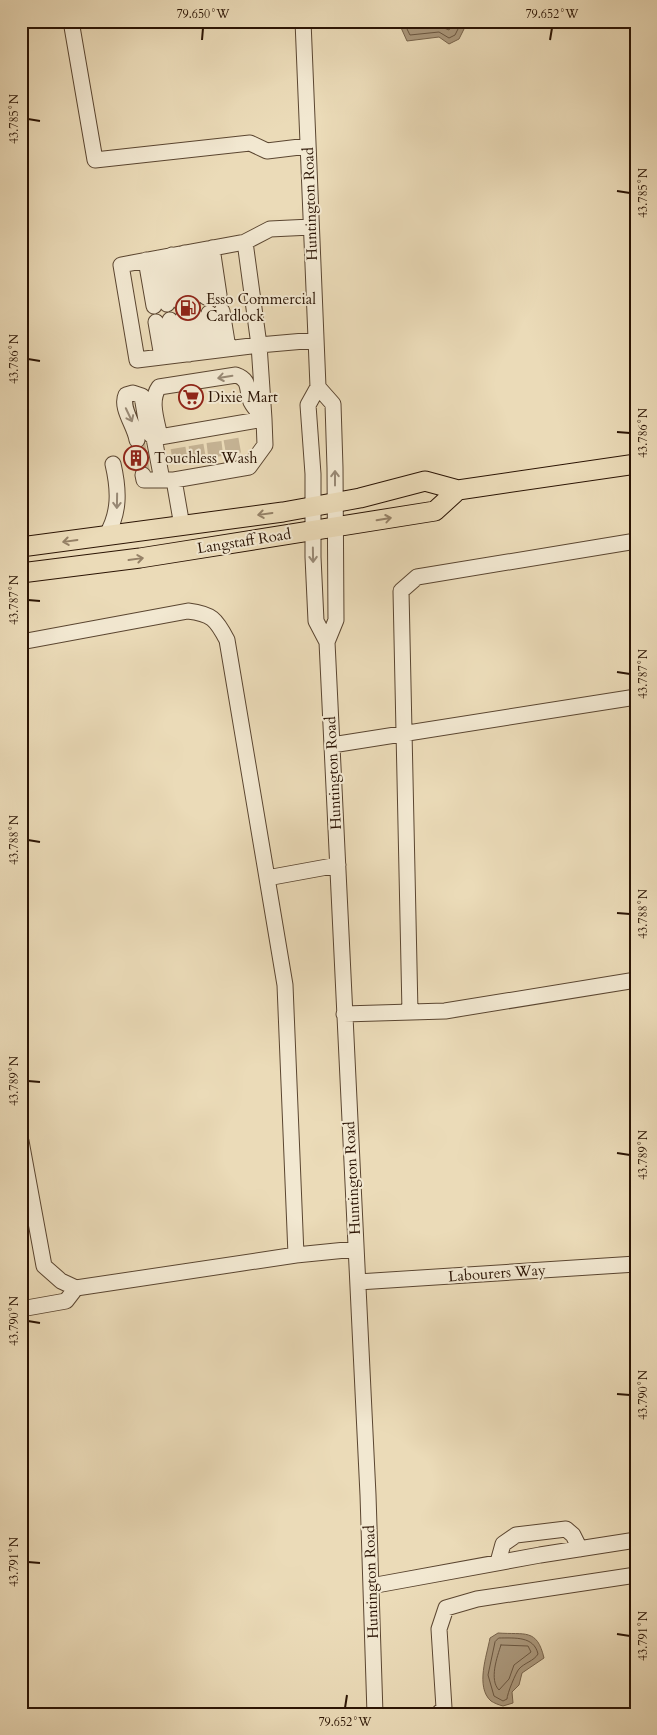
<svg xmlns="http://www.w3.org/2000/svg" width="657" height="1735" font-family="Cardo,serif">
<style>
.water{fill:#aa977b;stroke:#77634b}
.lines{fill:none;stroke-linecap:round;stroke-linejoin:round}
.shore{stroke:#6a5640;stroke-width:1}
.minor-tunnel{stroke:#c5b394;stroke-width:15;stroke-dasharray:15 8;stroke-linecap:butt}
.minor-casing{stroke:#5b4631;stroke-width:17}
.major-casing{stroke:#2b1404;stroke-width:21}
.minor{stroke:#f2e8d1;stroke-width:15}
.major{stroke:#ebdbb8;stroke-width:19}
.oneway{stroke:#988975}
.oneway2{stroke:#958167}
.ticks{fill:none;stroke:#2b1404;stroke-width:2}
.labels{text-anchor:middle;stroke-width:4;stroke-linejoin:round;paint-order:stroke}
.street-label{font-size:15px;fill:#2b1404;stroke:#f2e8d1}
.poi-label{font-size:15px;fill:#2b1404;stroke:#f2e8d1;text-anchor:start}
.neatline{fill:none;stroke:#2b1404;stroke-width:2}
.ticks-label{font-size:12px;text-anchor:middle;fill:#2b1404}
</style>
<rect width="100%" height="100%" fill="#ebdbb8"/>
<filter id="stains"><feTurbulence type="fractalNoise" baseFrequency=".004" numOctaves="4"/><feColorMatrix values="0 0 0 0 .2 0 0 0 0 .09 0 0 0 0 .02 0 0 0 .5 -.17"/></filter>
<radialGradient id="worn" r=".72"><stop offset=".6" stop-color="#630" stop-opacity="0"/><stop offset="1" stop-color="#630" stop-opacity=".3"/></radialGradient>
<path class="water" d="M398 21H468L459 39 449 44 439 37 407 41Z
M498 1633C525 1635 537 1628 544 1658L522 1673 519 1685 512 1692 513 1703 503 1706C499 1705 494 1703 491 1701 475 1687 487 1655 490 1638Z"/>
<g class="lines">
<path class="shore" d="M403 21 410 35 439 32 449 38 455 35 462 21
M410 21 415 28 439 26 449 30 454 21
M499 1638C515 1638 534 1636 538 1654 534 1661 524 1663 519 1669 516 1672 507 1694 507 1699L503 1701 494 1696 488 1675 495 1642Z
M501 1645 528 1646 531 1652 514 1665 509 1679 499 1690C489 1680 497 1657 501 1645Z"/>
<path class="minor-tunnel" d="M231 439 234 456
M137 440 143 475
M214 442 216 459
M196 445 199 462
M178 448 181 465"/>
<defs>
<path id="minor" d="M71 21 95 160 250 143 267 151 308 146
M303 21 318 387 308 405 313 474V557L316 621 327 642
M245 242 270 229 311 227
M212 248 219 295
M198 251 206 297
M184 253 193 300
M172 255 180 302
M159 258 167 304
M146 260 154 306
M222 311 228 348
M209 313 216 350
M195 316 201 352
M183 318 189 354
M170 320 176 355
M156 322 162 357
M318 387 333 404 335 468 336 620 327 642 368 1495 375 1714
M264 419 259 345 245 242 121 265 137 360 259 345 316 340
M160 437C157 421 149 401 159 387L236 375C251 380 246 390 251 402 254 408 260 414 264 419
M137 440C135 426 120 408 126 395L133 393 142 396 148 432 154 438
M143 475 144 480H162
M174 480H162L154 438 264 419 265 445 249 467 174 480 182 526
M106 536C120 513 119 490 113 464
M21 642 188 611C212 614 216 619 227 640L285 985 296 1255
M332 745 636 697
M267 878 338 865
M410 1012 401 591 417 577 636 541
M344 1014 445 1011 636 980
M21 1141 44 1266 61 1281 76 1288
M358 1282 636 1264
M21 1309 66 1301 76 1288 296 1255 356 1249
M498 1562 503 1544 516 1535 566 1529 573 1535 580 1549
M371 1586 540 1555 636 1540
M438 1714 444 1708 439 1629 446 1608 477 1599 636 1575"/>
<path id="major" d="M21 547 283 512 360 498 425 481 458 490 636 464
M21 573 140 558 435 511 458 490"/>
</defs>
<use href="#minor" class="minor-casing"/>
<use href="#major" class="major-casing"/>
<use href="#minor" class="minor"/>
<use href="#major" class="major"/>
</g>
<defs><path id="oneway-shaft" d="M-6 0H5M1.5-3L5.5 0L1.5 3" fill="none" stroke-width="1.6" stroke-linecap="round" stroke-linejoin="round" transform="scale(1.25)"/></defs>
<g class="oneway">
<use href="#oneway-shaft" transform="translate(225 377) rotate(171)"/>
<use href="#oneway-shaft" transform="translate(129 415) rotate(65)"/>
<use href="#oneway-shaft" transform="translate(335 478) rotate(-90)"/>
<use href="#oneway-shaft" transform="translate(117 501) rotate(91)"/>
<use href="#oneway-shaft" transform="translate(313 555) rotate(89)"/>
</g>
<g class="oneway2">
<use href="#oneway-shaft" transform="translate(265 514) rotate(172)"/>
<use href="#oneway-shaft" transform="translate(384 519) rotate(-9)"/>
<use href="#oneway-shaft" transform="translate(70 541) rotate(172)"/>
<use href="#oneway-shaft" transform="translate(136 559) rotate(-8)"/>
</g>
<path class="ticks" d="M202 40 203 28M550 40 552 28M28 119 40 121M617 191 630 193M28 359 40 361M617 432 630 433M28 600 40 601M617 672 630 674M28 840 40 842M617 913 630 914M28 1081 40 1082M617 1153 630 1155M28 1321 40 1323M617 1394 630 1395M28 1562 40 1563M617 1634 630 1636M345 1708 347 1695"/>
<defs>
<symbol id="fuel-ring" viewBox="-11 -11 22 22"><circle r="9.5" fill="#f2e8d1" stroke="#8f2418" stroke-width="1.5"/><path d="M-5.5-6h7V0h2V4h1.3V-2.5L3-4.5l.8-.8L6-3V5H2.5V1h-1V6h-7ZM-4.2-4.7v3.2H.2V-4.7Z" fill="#8f2418"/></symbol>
<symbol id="supermarket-ring" viewBox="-11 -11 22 22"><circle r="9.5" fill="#f2e8d1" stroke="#8f2418" stroke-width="1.5"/><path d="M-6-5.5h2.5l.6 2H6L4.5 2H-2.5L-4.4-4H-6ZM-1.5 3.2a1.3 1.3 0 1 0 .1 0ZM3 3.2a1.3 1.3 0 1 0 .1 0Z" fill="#8f2418"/></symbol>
<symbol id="building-ring" viewBox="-11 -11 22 22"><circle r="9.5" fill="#f2e8d1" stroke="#8f2418" stroke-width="1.5"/><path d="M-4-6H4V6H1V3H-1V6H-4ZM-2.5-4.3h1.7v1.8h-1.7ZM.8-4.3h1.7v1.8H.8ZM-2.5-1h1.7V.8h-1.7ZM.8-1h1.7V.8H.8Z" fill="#8f2418"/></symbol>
</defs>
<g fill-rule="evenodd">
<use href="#fuel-ring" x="174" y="294" width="28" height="28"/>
<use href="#supermarket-ring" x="177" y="383" width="28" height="28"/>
<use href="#building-ring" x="122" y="444" width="28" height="28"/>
</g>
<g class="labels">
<g class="street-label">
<text transform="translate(310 204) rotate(-92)" y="5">Huntington Road</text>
<text transform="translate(244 541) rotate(-9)" y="5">Langstaff Road</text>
<text transform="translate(333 773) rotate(-93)" y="5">Huntington Road</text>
<text transform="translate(352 1178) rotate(-93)" y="5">Huntington Road</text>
<text transform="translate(497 1273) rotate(-4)" y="5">Labourers Way</text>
<text transform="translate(371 1582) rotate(-92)" y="5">Huntington Road</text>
</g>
<g class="poi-label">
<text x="206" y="304">Esso Commercial<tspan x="206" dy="17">Cardlock</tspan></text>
<text x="208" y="402">Dixie Mart</text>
<text x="154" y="463">Touchless Wash</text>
</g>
</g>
<rect width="657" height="1735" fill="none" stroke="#ebdbb8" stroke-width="55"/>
<rect x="28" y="28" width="602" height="1680" class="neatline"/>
<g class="ticks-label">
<text x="203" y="18">79.650°W</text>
<text x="552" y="18">79.652°W</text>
<text transform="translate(14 119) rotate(-90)" y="4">43.785°N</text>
<text transform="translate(643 193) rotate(-90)" y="4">43.785°N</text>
<text transform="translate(14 359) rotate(-90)" y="4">43.786°N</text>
<text transform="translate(643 433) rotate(-90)" y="4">43.786°N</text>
<text transform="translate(14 600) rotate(-90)" y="4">43.787°N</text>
<text transform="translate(643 674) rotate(-90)" y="4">43.787°N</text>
<text transform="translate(14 840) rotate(-90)" y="4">43.788°N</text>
<text transform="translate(643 914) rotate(-90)" y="4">43.788°N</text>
<text transform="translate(14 1081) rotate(-90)" y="4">43.789°N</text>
<text transform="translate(643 1155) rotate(-90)" y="4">43.789°N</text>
<text transform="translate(14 1321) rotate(-90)" y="4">43.790°N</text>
<text transform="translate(643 1395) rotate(-90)" y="4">43.790°N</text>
<text transform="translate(14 1562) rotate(-90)" y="4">43.791°N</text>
<text transform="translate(643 1636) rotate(-90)" y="4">43.791°N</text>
<text x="345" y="1726">79.652°W</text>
</g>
<rect width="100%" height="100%" filter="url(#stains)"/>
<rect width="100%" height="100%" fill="url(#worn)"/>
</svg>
